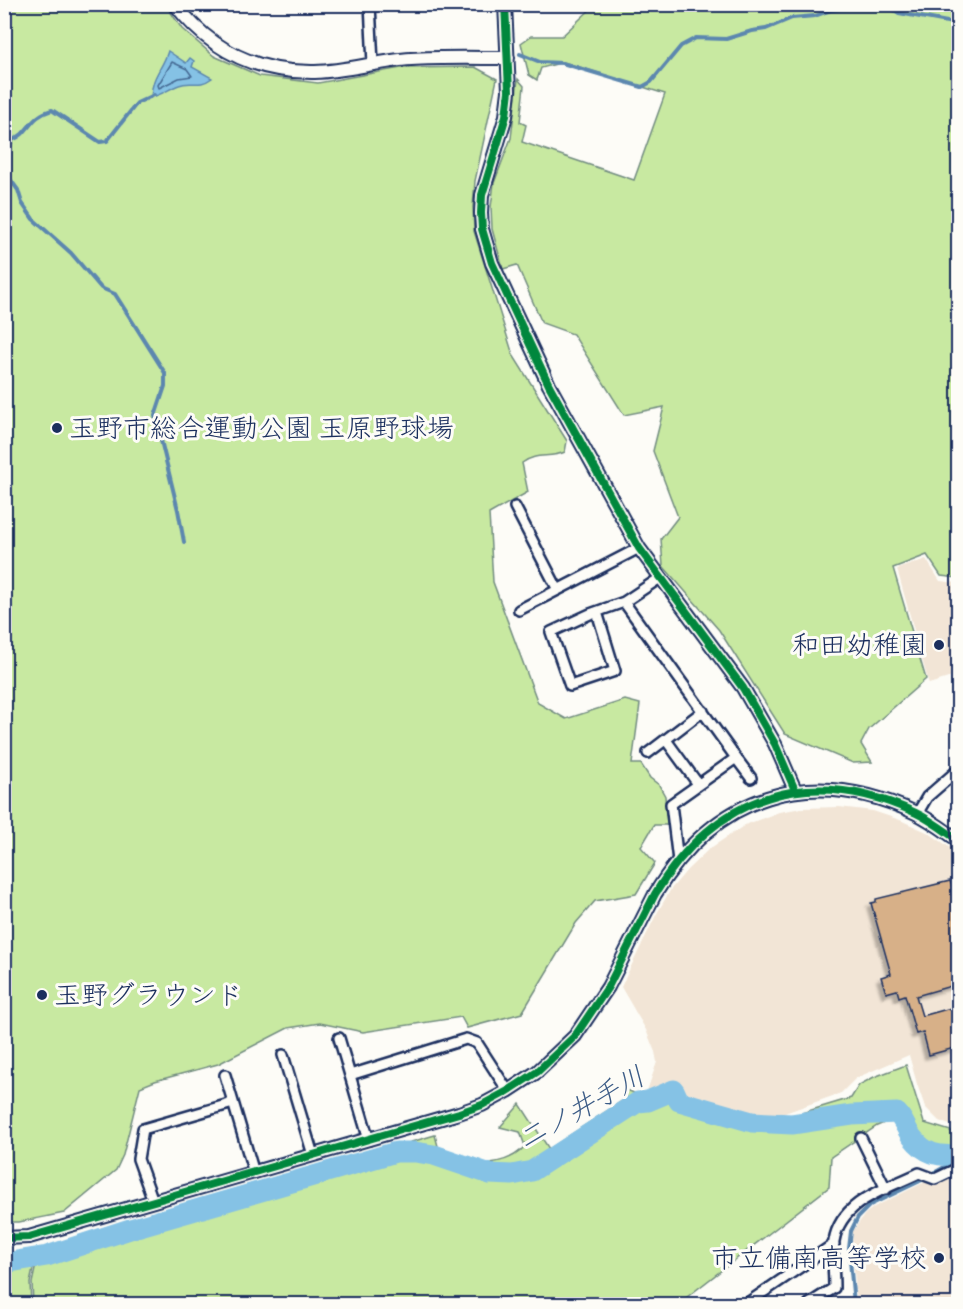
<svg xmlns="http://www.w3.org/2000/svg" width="963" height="1309" font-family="'Indie Flower','Klee One',sans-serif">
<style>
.built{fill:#f2e5d6}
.green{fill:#c8e9a1;stroke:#728c80;stroke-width:1.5}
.water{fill:#85c2e5;stroke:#5b87af;stroke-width:1.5}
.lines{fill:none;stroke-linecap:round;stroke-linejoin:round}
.shore{stroke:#456a94;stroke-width:1.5}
.stream{stroke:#5b87af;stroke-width:4}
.river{stroke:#85c2e5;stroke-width:21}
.building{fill:#d7b088;stroke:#1b2f5e;stroke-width:1.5;filter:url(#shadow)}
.minor-casing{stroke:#1b2f5e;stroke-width:14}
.tertiary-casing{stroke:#1b2f5e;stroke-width:16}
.minor{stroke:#fdfcf7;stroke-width:9}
.tertiary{stroke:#fdfcf7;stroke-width:12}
.cycleway-casing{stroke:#fdfcf7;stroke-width:11}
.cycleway{stroke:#00873e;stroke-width:8}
.poi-dot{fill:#1b2f5e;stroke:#fdfcf7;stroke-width:2}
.labels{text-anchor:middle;stroke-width:6;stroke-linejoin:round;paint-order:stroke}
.poi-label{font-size:27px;fill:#1b2f5e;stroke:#fdfcf7;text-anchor:start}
.water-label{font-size:28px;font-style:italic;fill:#3b5b86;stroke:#fdfcf7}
</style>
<defs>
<filter id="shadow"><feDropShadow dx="-4" dy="4" stdDeviation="1.5" flood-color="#0004"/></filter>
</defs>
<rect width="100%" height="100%" fill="#fdfcf7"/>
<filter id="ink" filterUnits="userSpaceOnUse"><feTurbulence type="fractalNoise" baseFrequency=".0167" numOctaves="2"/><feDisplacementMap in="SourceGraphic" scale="12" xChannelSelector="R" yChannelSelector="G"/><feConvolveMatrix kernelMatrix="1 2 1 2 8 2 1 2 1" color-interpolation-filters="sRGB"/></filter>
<g filter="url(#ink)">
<path class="built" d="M926 559 940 581 958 583V675L929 684 897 569Z
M839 807 873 811 900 820 929 833 958 853V1126L955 1127 939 1121 925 1107 917 1084 909 1055 856 1078 841 1093 768 1119 680 1092 679 1086 649 1096 647 1091 657 1062 655 1052 646 1030 621 987 656 915 671 889 688 869 709 849 745 825 779 812 802 808Z
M958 1173V1304H857L852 1245 853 1231 865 1214 874 1207 925 1182 937 1184Z"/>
<path class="green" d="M596 4 958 5V578L941 576 927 555 893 568 926 679 869 729 861 744 872 762 853 763 785 734 719 630 663 566 661 539 678 517 653 451 664 407 624 415 573 334 542 323 517 265 503 269 492 229 491 207 494 183 511 138 518 79 524 86 520 122 526 125 522 142 634 180 665 94 564 62 541 68 537 80 529 75 521 43 531 36H562Z
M5 5H166L182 29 214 56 260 76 318 83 401 68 475 67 497 79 475 181 473 207 474 231 513 355 567 441 565 452C548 459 537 452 522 463L528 492 489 514 493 582 538 703 566 719 625 700 640 704 632 764H641L650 778 659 785 665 796 667 825H654L641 847 655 863 636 894 595 901 576 923 522 1013 467 1028 461 1017 363 1032 320 1023 288 1028 218 1064 155 1081 140 1087 123 1155 116 1170 64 1213 19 1222H5Z
M906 1065 924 1123 954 1132 958 1131V1151L934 1149 917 1135 905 1114 877 1126 831 1157 829 1187 678 1304H33L32 1283 39 1251 435 1135 442 1161C469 1163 505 1170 525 1146L520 1132 500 1127 520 1104 549 1149 625 1099 627 1090 643 1097 669 1100 752 1128 851 1098 859 1085 874 1077Z
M37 1251 30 1283 31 1304H5V1267L23 1252Z"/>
<path class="water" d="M168 51 186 63 190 58 194 61 192 67 212 78C199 88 191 80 179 85 168 89 162 95 151 97 152 75 162 70 168 51Z"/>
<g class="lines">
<path class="shore" d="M172 62 187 69 192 76 179 78 159 88 158 85Z"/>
<path class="stream" d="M885 4 899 13 958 24
M520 54 540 62 562 63 642 87 651 82 681 46 696 38 726 39 752 31 766 29 792 18 815 16 831 10 848 8 853 4
M154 95 137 103 107 141 100 142 52 110C28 117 31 133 12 140L8 155 7 175 18 190 22 203 33 219 71 253 101 288 115 294 165 373V386L155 416 178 510 184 542
M854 1304 849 1249 851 1231 858 1217 870 1205 918 1182 948 1165 958 1156"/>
<path class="river" d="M4 1263 47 1256 130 1229 396 1152H415L434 1155 490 1174 512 1175 532 1171 638 1102 648 1101 674 1090 679 1101 752 1122 792 1124 852 1115 897 1113C904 1120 906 1129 912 1137 925 1154 938 1157 958 1155"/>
</g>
<path class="building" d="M950 881 958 902V984L916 996 922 1016 958 1006V1047L929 1055 923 1032 916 1034 905 995 899 997 897 990 886 993 881 977 891 974 871 903 876 902V899Z"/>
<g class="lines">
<defs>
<path id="minor" d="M370 4 373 64
M515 507 558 590
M660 578 624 602 736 758
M519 610 639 548
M597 612 615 671 570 686 551 632 590 614 624 602
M666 740 698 784
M648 753 703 711
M917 814 927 797 958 770
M678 861 671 804 736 758 751 778
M339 1038 369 1140
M283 1055 313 1155
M225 1075 254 1173
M350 1075 466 1039 477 1043 508 1091
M861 1138 886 1189
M153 1201 138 1159 143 1129 233 1103
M746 1304 834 1244
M809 1304 834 1288C834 1273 832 1256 834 1241 841 1200 887 1189 919 1173L935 1179 958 1168"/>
<path id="tertiary" d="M175 4C210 50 257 73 315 72 347 71 379 61 411 59 443 57 476 58 508 58
M505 4 509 91 506 116 482 195 481 213 482 229 492 263 549 385 639 548 743 688 775 744 795 790
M4 1238 29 1237 459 1113 482 1105 508 1091 537 1072 575 1036 608 987 655 894C715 795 809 763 916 813 931 820 945 831 958 840"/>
</defs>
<use href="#minor" class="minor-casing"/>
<use href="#tertiary" class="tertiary-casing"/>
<use href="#minor" class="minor"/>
<use href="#tertiary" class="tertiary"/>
<defs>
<path id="cycleway" d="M505 4 509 91 506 116 482 195 481 213 482 229 492 263 549 385 639 548 743 688 775 744 795 790
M4 1238 29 1237 459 1113 482 1105 508 1091 537 1072 575 1036 608 987 655 894C715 795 809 763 916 813 931 820 945 831 958 840"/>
</defs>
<use href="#cycleway" class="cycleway-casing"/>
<use href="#cycleway" class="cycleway"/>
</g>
</g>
<g class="poi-dot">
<circle cx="57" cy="428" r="6"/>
<circle cx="939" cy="645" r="6"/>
<circle cx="42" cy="995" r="6"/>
<circle cx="939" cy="1258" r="6"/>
</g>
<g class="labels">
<g class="poi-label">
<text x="69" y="437">玉野市総合運動公園 玉原野球場</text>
<text x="927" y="654" text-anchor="end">和田幼稚園</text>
<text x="54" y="1004">玉野グラウンド</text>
<text x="927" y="1267" text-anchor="end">市立備南高等学校</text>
</g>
<g class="water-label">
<text transform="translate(581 1107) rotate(-29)" y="10">二ノ井手川</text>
</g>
</g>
<rect width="963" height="1309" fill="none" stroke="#fdfcf7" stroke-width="24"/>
<rect x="12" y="12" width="939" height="1285" fill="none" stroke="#1b2f5e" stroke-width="2" filter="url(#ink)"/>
</svg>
